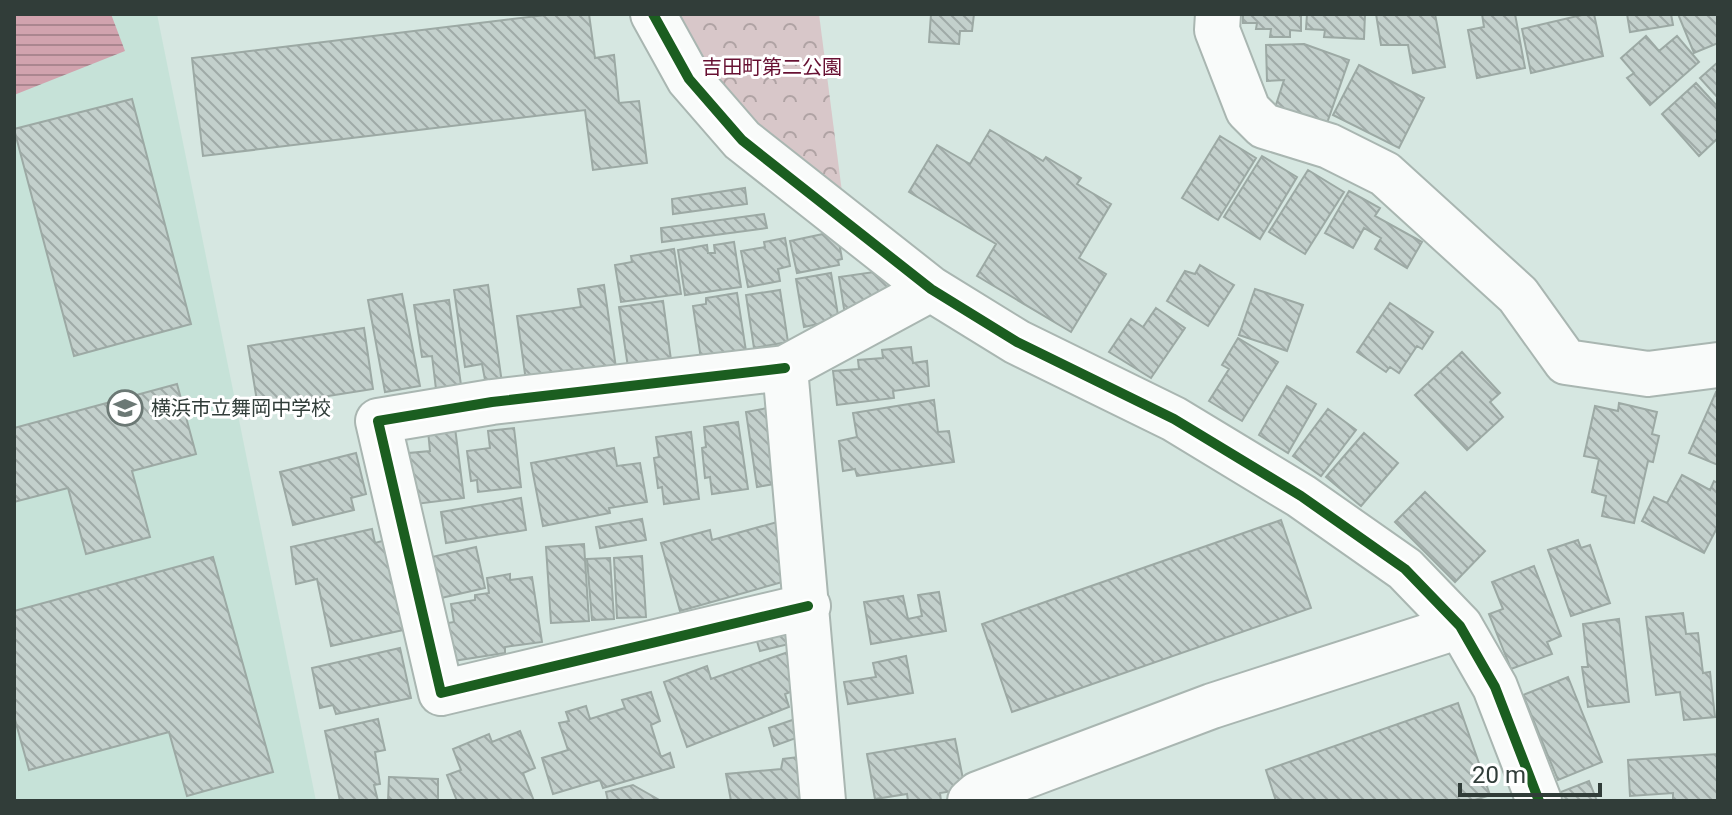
<svg xmlns="http://www.w3.org/2000/svg" width="1732" height="815" font-family="Roboto,'Noto Sans JP',sans-serif">
<style>
.built{fill:#c6e2d8}
.forest{fill:url(#forest-crowns)}
.water{fill:url(#water-rules)}
.building{fill:url(#building-back-hatch);stroke:#9ca9a4;stroke-width:2}
.lines{fill:none;stroke-linecap:round;stroke-linejoin:round}
.street-casing{stroke:#a9b6b1;stroke-width:48}
.street{stroke:#f9fbfa;stroke-width:44}
.cycleway-casing{stroke:#fff;stroke-width:15}
.cycleway{stroke:#1b5e20;stroke-width:10}
.labels{text-anchor:middle;stroke-width:6;stroke-linejoin:round;paint-order:stroke}
.park-label{font-size:20px;fill:#671032;stroke:#fff}
.poi-label{font-size:20px;fill:#313d39;stroke:#fff;text-anchor:start}
</style>
<defs>
<pattern id="forest-crowns" width="20" height="18" patternUnits="userSpaceOnUse" patternTransform="scale(2)"><rect width="20" height="18" fill="#d8c7c9"/><path d="M2 6a3 3 0 1 1 6 0M12 15a3 3 0 1 1 6 0" fill="none" stroke="#b0a3a4"/></pattern>
<pattern id="water-rules" width="6" height="5" patternUnits="userSpaceOnUse" patternTransform="scale(2)"><rect width="6" height="5" fill="#d1a3ae"/><path d="M0 2.5h6" fill="none" stroke="#aa868f"/></pattern>
<pattern id="building-back-hatch" width="6" height="6" patternUnits="userSpaceOnUse" patternTransform="scale(2)"><rect width="6" height="6" fill="#c3d0cc"/><path d="M-1 5l2 2M0 0l6 6M5-1l2 2" fill="none" stroke="#9faaa7"/></pattern>
</defs>
<rect width="100%" height="100%" fill="#d6e7e1"/>
<path class="built" d="M14 14H157L316 801H14Z"/>
<path class="forest" d="M675 14H819L842 192 761 132 707 76Z"/>
<path class="water" d="M14 14H111L125 51 14 95Z"/>
<path class="building" d="M554 14H589L595 58 614 55 619 103 639 101 647 163 593 170 585 110 203 156 192 58Z
M931 14H974L972 31H960L959 44 929 42Z
M1243 14H1301V31L1290 30V37H1270L1271 29H1256L1257 23H1243Z
M1307 14H1365L1364 39 1324 37 1325 30 1306 29Z
M1376 14H1435L1445 67 1413 73 1408 45H1381Z
M1482 14H1515L1525 68 1477 78 1468 30 1484 27Z
M1586 14H1594L1603 56 1531 73 1522 29Z
M1627 14H1671L1673 25 1630 32Z
M1678 14H1718V43L1694 53Z
M1646 36 1659 51 1677 36 1699 62 1650 105 1627 78 1634 73 1621 58Z
M1304 44 1349 60 1327 123 1274 111 1284 80 1267 81 1266 45Z
M1718 62V98L1700 78Z
M1359 65 1424 98 1399 148 1333 115Z
M1696 83 1718 107V138L1699 156 1662 114Z
M132 99 191 324 74 356 14 129Z
M990 130 1043 161 1046 157 1081 178 1077 184 1111 204 1079 258 1106 274 1071 332 977 276 996 244 909 192 937 145 970 164Z
M1220 136 1256 158 1218 220 1182 198Z
M1262 156 1297 177 1260 239 1224 217Z
M1308 170 1344 192 1305 254 1269 232Z
M745 188 747 204 673 214 672 199Z
M1349 191 1380 208 1375 216 1422 242 1407 268 1375 249 1381 238 1364 228 1353 248 1325 233Z
M764 214 767 228 662 242 661 228Z
M837 231 842 259 838 260 839 265 797 273 790 241Z
M785 238 790 266 778 269 780 281 748 287 741 251 765 247 764 242Z
M734 242 741 287 685 295 678 250 707 245 708 253H715L714 245Z
M674 249 681 294 621 302 615 265 632 262 631 256Z
M1200 265 1234 285 1208 326 1167 301 1185 271 1195 274Z
M881 271 893 280 896 298 845 315 839 277Z
M831 273 838 315 831 316 832 321 804 327 796 279Z
M488 285 502 383 486 385 482 364 465 367 454 290Z
M604 285 616 368 526 381 517 316 581 307 578 289Z
M1255 289 1303 305 1287 351 1239 335Z
M780 290 788 342 754 348 746 295Z
M737 293 746 351 701 359 693 306 706 304V298Z
M402 294 420 386 385 392 368 300Z
M449 300 461 385 436 389 432 356 422 357 414 305Z
M663 301 671 360 628 367 619 307Z
M1390 303 1433 332 1422 349 1417 346 1399 373 1390 367 1386 372 1357 352Z
M1156 308 1185 328 1151 378 1109 352 1131 319 1143 327Z
M364 328 373 389 258 407 248 346Z
M1238 338 1278 362 1242 421 1209 401 1229 369 1222 365Z
M911 347 913 363 927 361 929 386 893 391 894 398 837 405 833 371 859 369 858 360 883 358 882 350Z
M1462 352 1500 393 1490 402 1503 417 1467 450 1415 395Z
M177 384 196 454 132 471 150 537 86 554 68 488 14 502V428Z
M1287 386 1316 404 1288 453 1259 435Z
M1716 392 1718 393V465L1689 453Z
M934 400 938 432 949 431 954 462 857 476 855 469 843 471 839 441 857 437 853 413Z
M1619 403 1657 412 1652 434 1659 436 1653 462 1648 461 1634 523 1602 516 1606 496 1592 492 1599 459 1584 456 1595 406 1618 411Z
M779 406 791 481 757 487 746 412Z
M1328 409 1356 430 1321 476 1293 456Z
M738 422 748 489 712 494 710 477 705 478 702 448 706 447 704 427Z
M455 428 464 498 416 504 409 453 430 451 428 431Z
M514 428 521 487 478 492 477 480 471 481 467 451 490 448 488 431Z
M691 432 699 499 664 504 662 487 658 488 654 458 659 457 656 437Z
M1364 433 1398 463 1361 506 1326 477Z
M614 448 617 466 640 463 647 502 609 508 610 513 543 526 531 463Z
M356 453 366 494 351 498 354 510 293 525 280 472Z
M1682 475 1710 490 1714 481 1718 483V526L1704 553 1642 521 1654 497 1667 503Z
M1425 492 1485 551 1455 582 1395 522Z
M521 498 526 530 446 543 441 512Z
M642 519 646 540 600 548 596 527Z
M788 519 793 579 680 611 661 543 710 530 712 540Z
M1281 520 1311 608 1012 712 982 624Z
M372 529 375 543 386 540 408 629 331 646 317 579 296 584 291 547Z
M1578 540 1581 548 1590 545 1610 603 1571 616 1548 550Z
M584 544 589 621 551 623 546 547Z
M476 547 485 588 441 598 432 557Z
M642 556 646 617 617 618 614 558Z
M213 557 273 772 187 796 169 732 29 770 14 716V611Z
M610 558 614 619 592 620 587 559Z
M1534 566 1561 636 1547 642 1552 654 1511 669 1489 614 1503 609 1492 582Z
M510 574V580L532 577 542 642 505 647V653L453 661 448 623 454 622 451 604 475 600V595L489 593 487 578Z
M939 592 946 631 871 644 864 602 903 596 908 619 922 616 918 595Z
M1683 613 1686 634 1698 633 1703 673 1710 672 1715 717 1684 720 1680 692 1656 695 1646 617Z
M1619 619 1629 702 1588 707 1582 667H1588L1583 624Z
M793 625 797 642 760 651 755 635Z
M400 648 411 698 336 714 333 705 320 708 312 668Z
M791 651 804 687 785 694 789 707 687 747 664 682 707 666 711 679Z
M906 656 913 693 848 704 844 682 876 677 873 663Z
M1568 677 1602 762 1558 780 1523 695Z
M651 692 660 721 651 725 661 757 670 753 674 767 603 788 600 780 553 794 542 758 568 750 559 723 569 721 566 712 586 706 590 719 625 708 622 700Z
M1458 703 1490 795 1472 801H1276L1266 770Z
M804 716 810 733 774 746 769 728Z
M378 719 385 750 375 752 380 784 374 785 378 801H340L325 731Z
M520 731 535 768 523 773 534 801H457L447 775 461 770 453 749 489 734 492 742Z
M955 739 965 789 940 793 941 801H908L907 794 875 799 867 754Z
M1718 754V801H1673V793L1630 796 1628 760Z
M798 757 812 801H731L726 774 781 769 783 759Z
M389 777 438 779V801H388Z
M1589 781 1597 801H1555L1553 795Z
M633 785 661 801H608L606 792Z"/>
<g class="lines">
<defs>
<path id="street" d="M653 14 689 79 742 140 931 289 1017 342 1174 419 1301 496 1405 569 1460 626 1495 687 1539 801
M1218 14 1217 30 1248 110 1264 126 1329 146 1385 174 1518 295 1566 362 1648 374 1718 365
M785 368 492 402 378 421 441 693 808 606
M823 801 785 368 931 289
M970 801 978 794 1212 706 1460 626"/>
</defs>
<use href="#street" class="street-casing"/>
<use href="#street" class="street"/>
<defs>
<path id="cycleway" d="M653 14 689 79 742 140 931 289 1017 342 1174 419 1301 496 1405 569 1460 626 1495 687 1539 801
M785 368 492 402 378 421 441 693 808 606"/>
</defs>
<use href="#cycleway" class="cycleway-casing"/>
<use href="#cycleway" class="cycleway"/>
</g>
<defs>
<symbol id="school-ring" viewBox="-11 -11 22 22"><circle r="9.5" fill="#fff" stroke="#6b7874" stroke-width="1.5"/><path d="M0-5L7-2L0 1L-7-2ZM-4 1L0 2.5L4 1V4Q0 6-4 4Z" fill="#6b7874"/></symbol>
</defs>
<g fill-rule="evenodd">
<use href="#school-ring" x="105" y="388" width="40" height="40"/>
</g>
<g class="labels">
<g class="park-label">
<text x="772" y="74">吉田町第二公園</text>
</g>
<g class="poi-label">
<text x="151" y="415">横浜市立舞岡中学校</text>
</g>
</g>
<rect width="1732" height="815" fill="none" stroke="#313d39" stroke-width="32"/>
<path d="M1460 783v12h140v-12" fill="none" stroke="#313d39" stroke-width="4"/>
<text x="1472" y="783" font-size="24" fill="#313d39" stroke="#ffffff" stroke-width="6" paint-order="stroke">20 m</text>
</svg>
